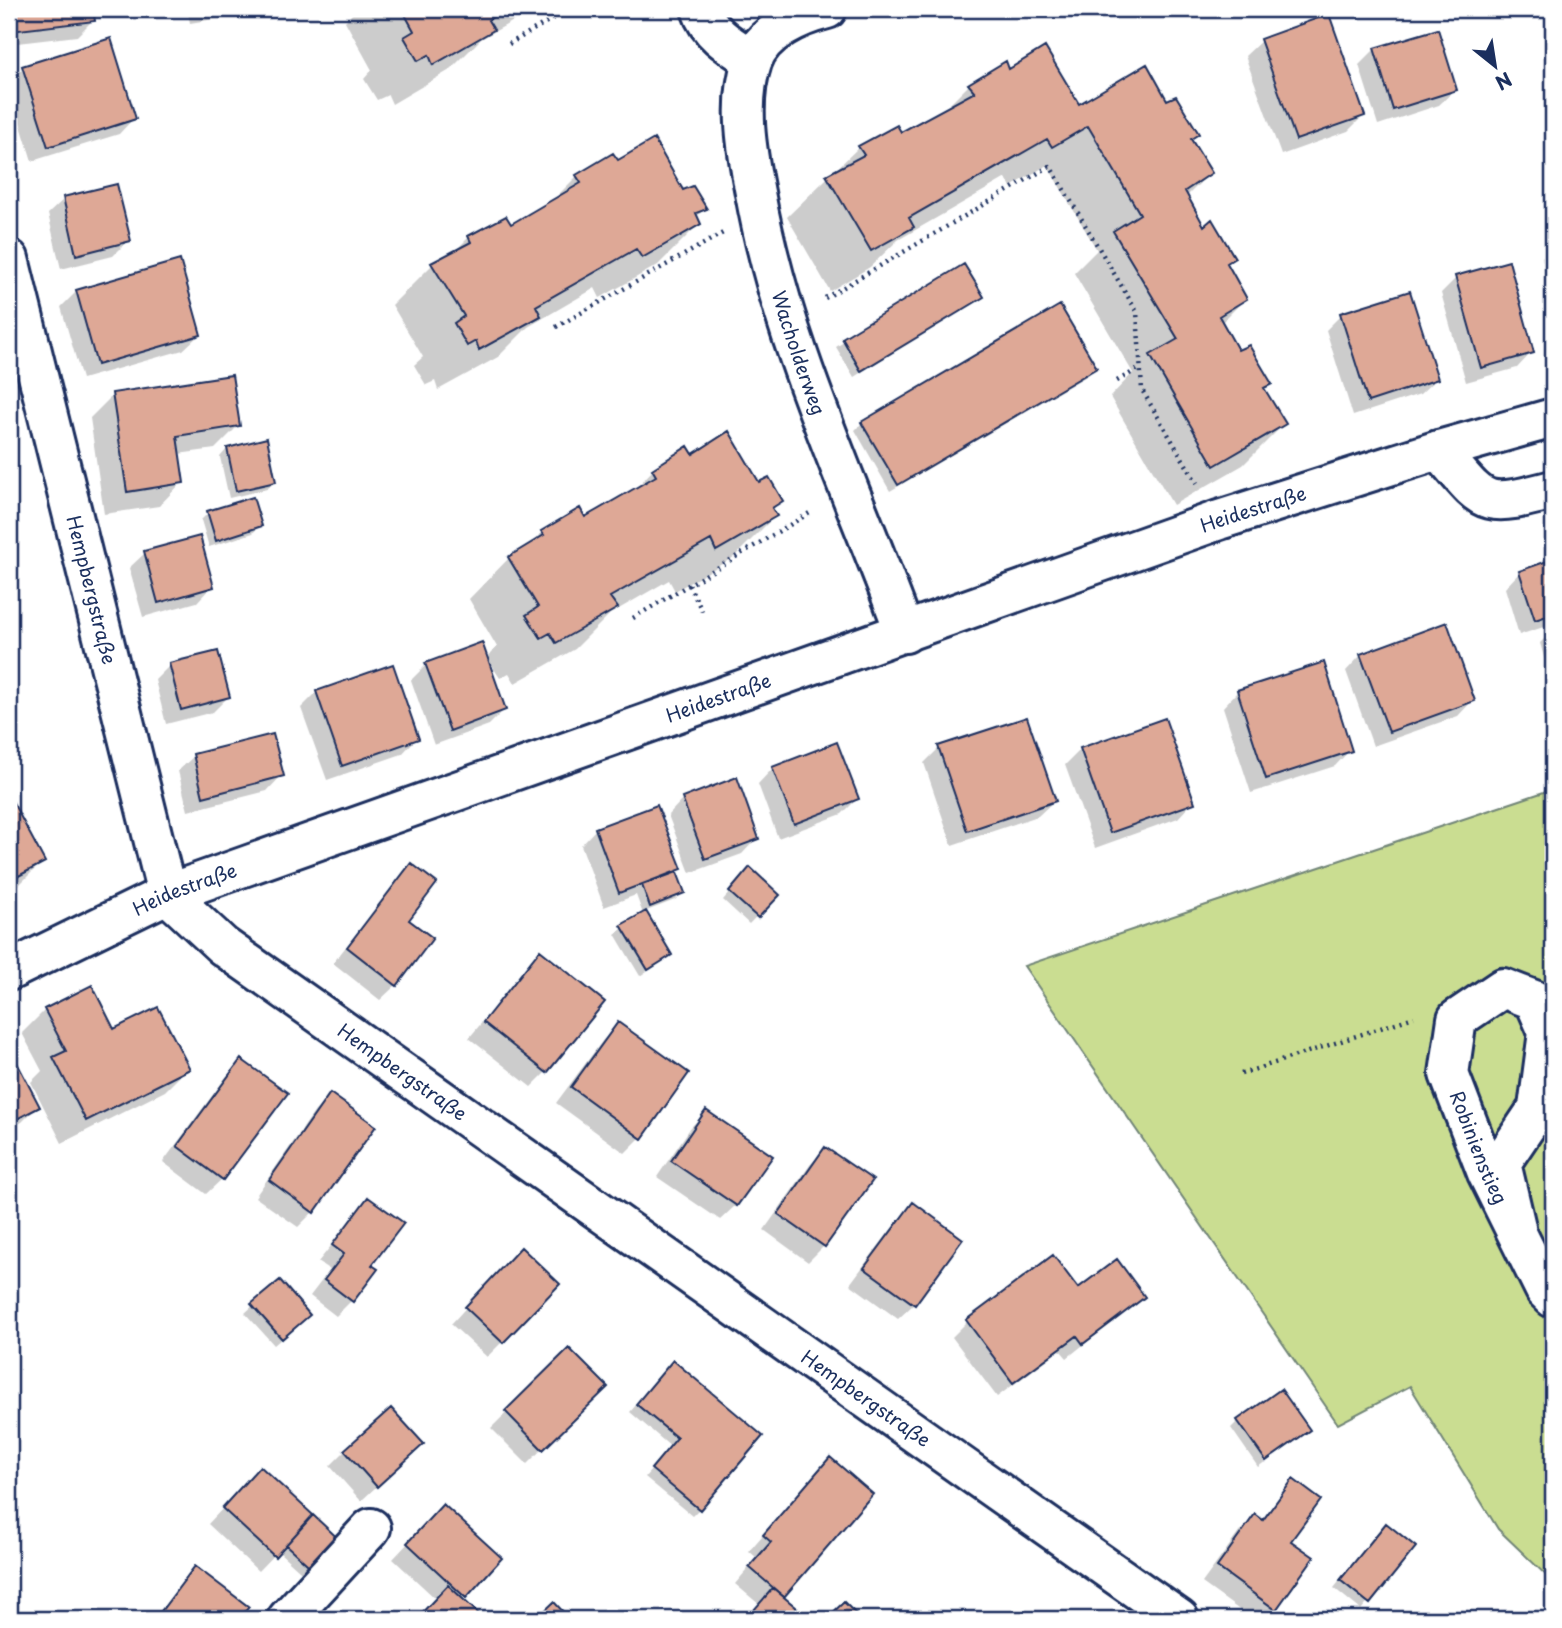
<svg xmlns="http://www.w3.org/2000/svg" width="1562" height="1628" font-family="'Playpen Sans',sans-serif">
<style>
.green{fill:#cadd91;stroke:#728678;stroke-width:2}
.shadow{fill:#0003}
.building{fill:#dea896;stroke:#1b2f5e;stroke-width:2}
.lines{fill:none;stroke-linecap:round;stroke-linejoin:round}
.minor-casing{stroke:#1b2f5e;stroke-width:44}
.path{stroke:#1b2f5e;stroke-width:4.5;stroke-dasharray:2 5;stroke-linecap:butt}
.minor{stroke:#fff;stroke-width:38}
.labels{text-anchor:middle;stroke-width:6;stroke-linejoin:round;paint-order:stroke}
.street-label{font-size:19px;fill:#1b2f5e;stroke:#fff}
</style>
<rect width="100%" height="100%" fill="#fff"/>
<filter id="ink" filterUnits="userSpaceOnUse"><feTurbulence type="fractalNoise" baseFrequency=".0143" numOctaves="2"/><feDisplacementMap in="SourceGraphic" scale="14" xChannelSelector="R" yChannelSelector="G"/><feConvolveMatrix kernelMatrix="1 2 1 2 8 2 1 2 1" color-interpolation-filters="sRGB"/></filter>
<g filter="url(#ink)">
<path class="green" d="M1553 789V1582L1498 1529 1410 1386 1338 1424 1024 966Z"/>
<path class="shadow" d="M9 9H91L93 20 77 36 9 44Z
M187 9H274L190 23Z
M357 9H535L481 39 450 70 392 104 388 95 377 100 364 79 372 70 345 21Z
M1261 41 1363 116 1348 131 1281 155 1245 56Z
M1375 49 1455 90 1439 105 1378 125 1359 65Z
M23 68 134 118 119 134 32 161 9 87V82Z
M1008 71 1078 106 1166 102 1197 134 1190 141 1210 173 1186 197 1203 228 1233 257 1226 264 1245 299 1221 323 1237 353 1270 383 1263 390 1284 424 1243 465 1173 505 1110 397 1133 373 1074 273 1097 250 1047 165 1011 187 1006 178 898 240 870 267 830 291 787 217 859 147 896 127 901 135 943 111 969 85Z
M618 163 682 192 705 208 696 217 699 224 658 265 600 298 595 288 528 327 498 357 438 390 435 381 426 385 414 365 423 357 392 305 432 265 451 255 469 237 510 226 551 202 577 176Z
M64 199 129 240 113 256 61 269 48 214Z
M1553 246V319L1542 257Z
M178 263 199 335 183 350 82 379 61 307 76 292Z
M963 266 982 296 854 377 836 347Z
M1456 278 1532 352 1517 368 1466 382 1441 293Z
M1341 315 1436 379 1420 394 1353 416 1326 330Z
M1095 368 1088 375 890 491 855 430 862 423Z
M113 395 238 426 215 449 178 454 182 482 159 506 104 514 90 418Z
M227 449 275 482 267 489 229 498 220 457Z
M653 470 758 485 781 501 772 510 775 516 734 557 675 591 669 580 610 614 575 649 515 683 509 673 500 678 488 660 504 710 489 725 434 745 411 680 426 665 486 658 497 647 469 599 509 558 528 547 542 532 584 520 631 493Z
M208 513 260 525 253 533 209 547 201 520Z
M145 553 212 586 197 602 143 617 129 568Z
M1553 561V624L1519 635 1505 588 1520 572Z
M1553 630V689L1540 643Z
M1361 655 1473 700 1458 716 1373 746 1346 671Z
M170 665 228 697 213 712 166 724 155 680Z
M1238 691 1350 750 1335 766 1251 793 1223 707Z
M317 692 417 738 402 754 327 780 301 708Z
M1164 720 1193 802 1178 818 1095 848 1065 765 1080 750Z
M939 748 1054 801 1038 816 952 845 924 763Z
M194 756 282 775 267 791 188 811 178 771Z
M773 768 857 799 842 814 778 838 758 784Z
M9 799 42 862 19 885 9 890Z
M683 799 757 838 742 854 690 873 668 815Z
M596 829 680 869 675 873 683 893 675 900 644 912 670 955 640 976 615 934 643 914 636 895 604 907 581 845Z
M411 865 396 985 380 1000 333 963Z
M743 877 777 895 749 924 723 900Z
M540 953 546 1072 531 1087 469 1038Z
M45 1010 113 1031 188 1068 165 1091 62 1143 31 1082 42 1071 22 1033Z
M619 1024 686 1074 640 1138 625 1153 556 1103 603 1040Z
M12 1057 38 1106 22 1122 9 1129V1059Z
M242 1061 222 1179 206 1194 163 1162 226 1077Z
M330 1096 313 1212 298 1227 255 1197 315 1111Z
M706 1112 736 1205 720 1220 657 1177 691 1127Z
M825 1149 870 1180 824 1246 808 1262 764 1230 810 1165Z
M369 1199 370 1265 352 1300 336 1316 310 1296 330 1270 318 1262Z
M913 1204 914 1304 898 1319 850 1284 898 1220Z
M505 1265 502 1342 487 1357 451 1324Z
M279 1282 301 1322 274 1345 245 1313Z
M1078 1291 1143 1297 1067 1358 1060 1350 997 1397 952 1337 968 1321Z
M569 1351 605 1387 527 1464 491 1428Z
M666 1370 699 1509 692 1516 645 1477 671 1447 630 1412Z
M1238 1421 1307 1430 1258 1467 1231 1428Z
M345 1451 406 1459 361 1501 330 1466Z
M260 1469 341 1544 309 1579 280 1553 289 1543 287 1541 258 1571 208 1524Z
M815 1475 871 1494 782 1598 795 1609 785 1619H747L760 1605 735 1584 757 1558 749 1551Z
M1293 1482 1289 1541 1312 1557 1274 1609 1264 1619H1252L1202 1583 1240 1531 1255 1516 1261 1520Z
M428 1522 500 1559 461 1600 477 1614 472 1619H418L436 1599 393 1559Z
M1379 1532 1413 1547 1361 1610 1334 1588Z
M195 1568 246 1607 237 1619H153Z"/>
<path class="building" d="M9 9H93L95 21 11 31Z
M402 9H507L488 20 494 30 433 65 429 55 418 61 404 37 414 31Z
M1329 14 1365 116 1296 140 1260 39Z
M1438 29 1457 90 1393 110 1374 48Z
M111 38 136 119 48 147 22 66Z
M1045 47 1079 104 1147 64 1167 100 1176 96 1199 134 1191 139 1212 173 1185 191 1204 226 1212 219 1235 258 1227 263 1247 299 1219 316 1238 350 1249 345 1272 384 1264 388 1286 424 1214 466 1150 355 1178 339 1113 231 1140 214 1088 126 1052 147 1047 139 909 218 914 227 871 251 826 175 864 155 858 146 897 125 901 132 975 92 968 84 1006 61 1009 69Z
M654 139 683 190 693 186 707 209 696 213 701 224 642 258 636 249 536 306 541 316 479 350 476 341 467 346 454 323 464 316 431 263 471 242 468 236 506 216 511 224 581 183 576 175 613 153 618 160Z
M117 184 131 241 76 255 63 197Z
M180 260 201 335 97 365 76 290Z
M1509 261 1534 353 1481 368 1455 276Z
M964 264 984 297 861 371 842 338Z
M1410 291 1438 379 1368 402 1340 313Z
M1060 305 1097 368 898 485 861 422Z
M232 375 240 426 177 436 184 483 127 492 112 393Z
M729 431 759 482 769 477 783 501 772 508 777 516 716 551 711 540 610 597 618 608 556 643 550 633 541 638 526 615 538 607 508 557 544 535 541 531 580 508 585 517 656 476 652 469 688 446 693 454Z
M267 438 276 482 236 491 227 448Z
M253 497 262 526 216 541 207 511Z
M200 536 214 587 158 603 144 551Z
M1553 559V614L1535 620 1519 571Z
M1447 622 1475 701 1389 732 1360 654Z
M482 642 506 710 450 731 425 663Z
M218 651 230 697 181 710 169 663Z
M1324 662 1352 751 1266 779 1237 690Z
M393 664 419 739 342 766 316 691Z
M1027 717 1056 801 967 831 938 746Z
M1165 718 1195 803 1110 833 1080 748Z
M273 734 284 776 203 797 193 754Z
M837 742 859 799 794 824 772 767Z
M737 777 759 839 705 859 682 798Z
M9 795 45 862 9 881Z
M657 805 682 869 619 893 595 828Z
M411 863 437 883 409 920 433 938 397 986 347 947Z
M750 867 780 895 758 918 729 892Z
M677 872 685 893 650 907 642 885Z
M646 911 672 955 648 970 621 925Z
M540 950 605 1002 547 1073 483 1022Z
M92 985 114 1029 158 1007 190 1069 86 1121 53 1057 66 1051 44 1009Z
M618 1022 689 1073 642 1139 571 1087Z
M13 1055 40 1107 9 1123V1057Z
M241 1059 288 1093 223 1180 177 1146Z
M330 1093 376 1126 314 1213 269 1180Z
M706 1110 773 1156 737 1206 671 1161Z
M825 1147 873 1180 825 1247 778 1214Z
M368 1197 404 1223 372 1265 378 1269 353 1302 324 1280 344 1254 332 1245Z
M913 1202 963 1239 915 1305 864 1268Z
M521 1247 560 1284 503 1343 465 1307Z
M1053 1255 1078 1288 1117 1259 1145 1297 1083 1344 1077 1336 1013 1383 966 1320Z
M280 1280 310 1315 282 1339 251 1304Z
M569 1348 608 1387 543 1450 505 1411Z
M673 1360 763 1436 700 1510 651 1469 677 1438 636 1404Z
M1281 1389 1310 1430 1266 1461 1237 1420Z
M391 1408 424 1444 377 1487 344 1450Z
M830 1457 873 1494 784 1597 749 1567 771 1542 763 1535Z
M260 1466 313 1515 275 1557 222 1508Z
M1293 1479 1321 1500 1291 1541 1314 1557 1276 1610 1217 1567 1255 1514 1263 1520Z
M443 1504 502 1558 466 1598 407 1543Z
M313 1515 344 1544 317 1573 286 1545Z
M1386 1523 1416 1547 1370 1604 1340 1580Z
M195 1566 249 1607 239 1619H167L159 1614Z
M448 1585 479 1614 474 1619H419L418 1617Z
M773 1588 797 1608 788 1619H746Z
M554 1602 570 1619H536Z
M844 1602 861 1619H826Z"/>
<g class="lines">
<defs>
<g id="minor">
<path d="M701 9C709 34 731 46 752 59"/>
<path id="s1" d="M827 9C799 16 762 32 752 62 738 103 747 152 755 193 783 348 851 486 905 633"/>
<path id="s2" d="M9 259 167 894 223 946 1179 1619"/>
<path d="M1439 450C1486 505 1480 509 1553 490"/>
<path id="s3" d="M9 971 167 894 1219 520 1439 450 1553 418"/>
<path id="s4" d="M1516 1227 1501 1163 1538 1108 1548 1032 1534 1000 1503 988 1457 1019 1449 1074 1487 1173 1545 1290 1553 1298"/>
<path d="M287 1619 371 1528"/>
</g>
</defs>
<use href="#minor" class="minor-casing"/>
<path class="path" d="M509 44 569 9
M825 298 1050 166 1137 312 1142 390 1197 483
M556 327 723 233
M1117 381 1140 368
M689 585 702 611
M633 618 813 511
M1241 1074 1414 1017"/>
<use href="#minor" class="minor"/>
</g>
</g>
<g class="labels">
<g class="street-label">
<text dy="7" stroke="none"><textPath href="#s1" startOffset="394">Wacholderweg</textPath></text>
<text dy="7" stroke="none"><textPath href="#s3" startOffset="1328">Heidestraße</textPath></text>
<text dy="7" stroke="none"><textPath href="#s2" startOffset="341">Hempbergstraße</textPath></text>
<text dy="7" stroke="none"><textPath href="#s3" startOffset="761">Heidestraße</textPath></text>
<text dy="7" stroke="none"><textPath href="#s3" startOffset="194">Heidestraße</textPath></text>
<text dy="7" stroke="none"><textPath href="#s2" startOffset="950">Hempbergstraße</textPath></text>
<text dy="7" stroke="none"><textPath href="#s4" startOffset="467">Robinienstieg</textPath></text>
<text dy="7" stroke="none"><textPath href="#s2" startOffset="1517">Hempbergstraße</textPath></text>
</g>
</g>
<rect width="1562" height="1628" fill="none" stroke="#fff" stroke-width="35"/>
<rect x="18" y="18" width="1527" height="1593" fill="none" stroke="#1b2f5e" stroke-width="2.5" filter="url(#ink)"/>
<g transform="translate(1495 66) rotate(150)" stroke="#ffffff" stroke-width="5" paint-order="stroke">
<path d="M0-5L12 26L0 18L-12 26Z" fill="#1b2f5e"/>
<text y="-10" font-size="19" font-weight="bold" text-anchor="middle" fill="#1b2f5e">N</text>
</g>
</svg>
